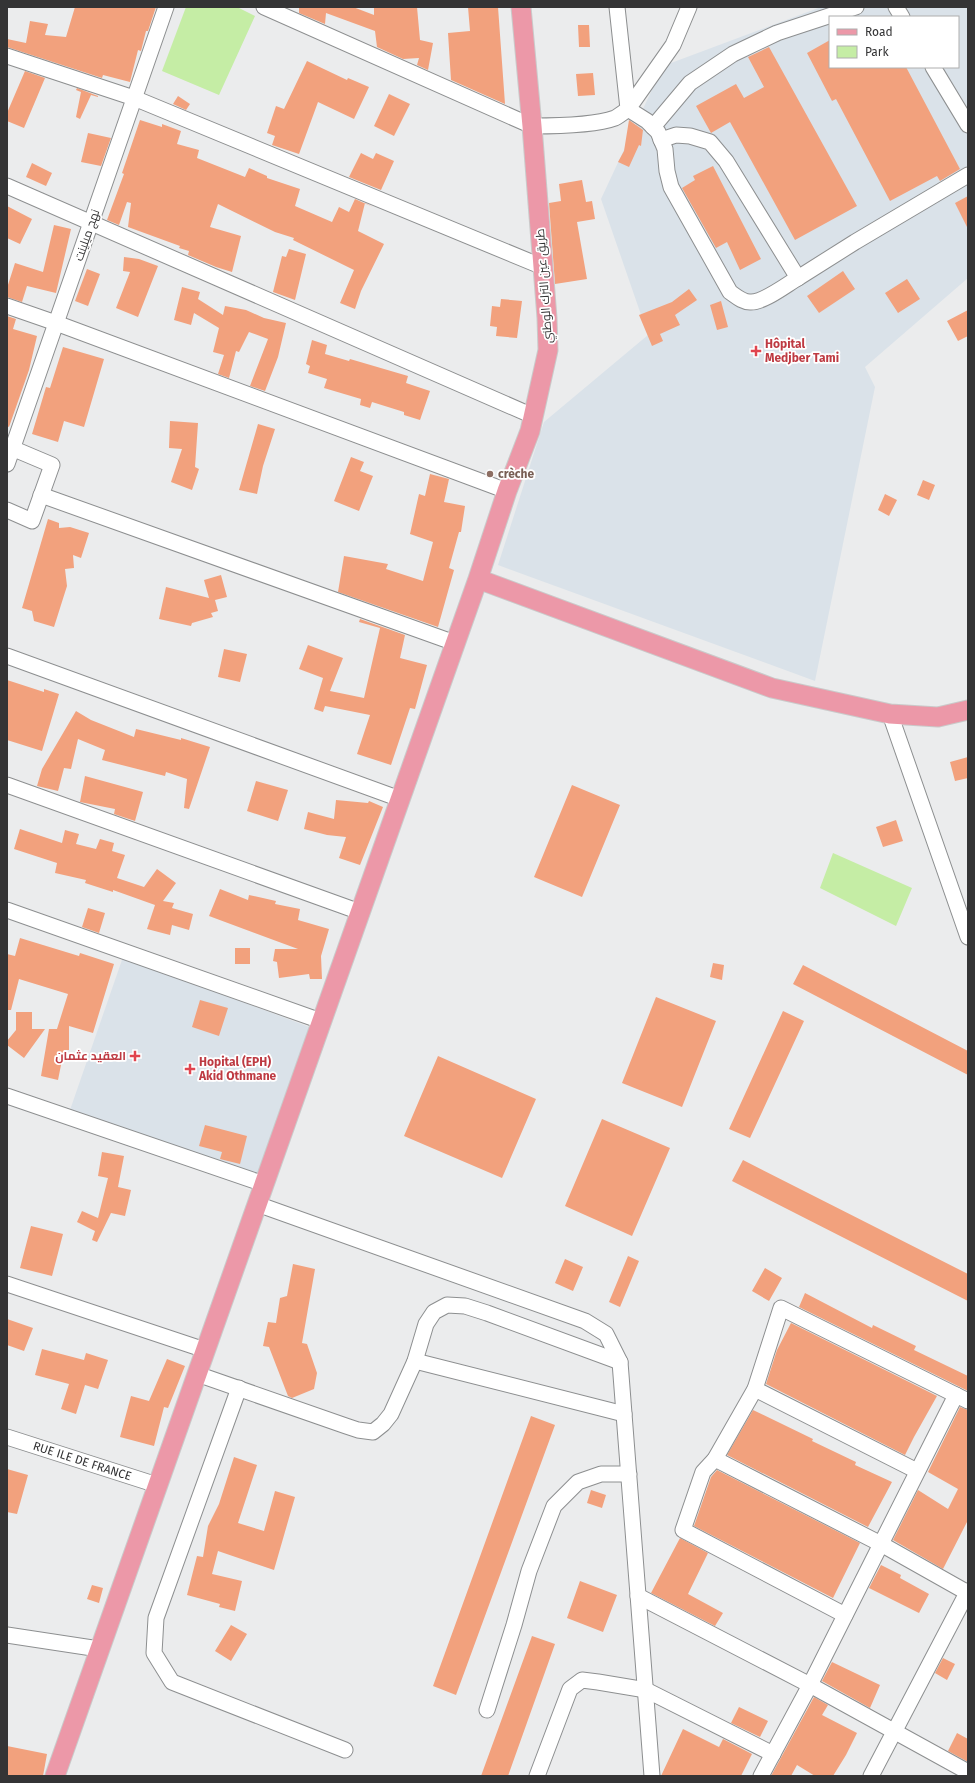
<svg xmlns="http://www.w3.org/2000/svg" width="975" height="1783" font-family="'Fira Sans',Cairo,sans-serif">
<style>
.built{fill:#dae2e9;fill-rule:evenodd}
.green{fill:#c5eda5}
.building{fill:#f2a17d}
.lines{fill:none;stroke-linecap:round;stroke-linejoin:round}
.minor-casing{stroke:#8d8f90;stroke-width:17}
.major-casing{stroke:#cacaca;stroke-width:21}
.minor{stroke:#fff;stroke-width:15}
.major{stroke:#ec98a8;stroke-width:19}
.health-dot{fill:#e0444e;stroke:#fff;stroke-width:1.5}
.education-dot{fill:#8d6e63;stroke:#fff;stroke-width:1.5}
.labels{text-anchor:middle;stroke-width:3.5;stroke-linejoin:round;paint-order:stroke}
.street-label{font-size:12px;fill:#343435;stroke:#fff}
.health-label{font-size:12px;font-weight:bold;fill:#be3a42;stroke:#fff;text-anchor:start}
.education-label{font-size:12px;font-weight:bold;fill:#785e54;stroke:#fff;text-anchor:start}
</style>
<rect width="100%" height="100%" fill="#ebeced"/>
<path class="built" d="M821 7H968V278L865 367 875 387 815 681 498 565 544 422 648 335 601 199 663 66ZM830 17H958V67H830Z
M123 957 312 1028 258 1175 70 1110Z"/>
<path class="green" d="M186 7H237L255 16 219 95 162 71Z
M833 853 912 888 896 926 820 888Z"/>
<path class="building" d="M75 7H156L148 31H146L141 51 138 50 130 82 103 75 102 78 7 47V39L26 43 30 21 48 24 45 35 66 37Z
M299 7H353L374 15V7H417L420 40 433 43 428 70 417 65 419 58 403 59 377 47 375 31 326 13 325 24 299 13Z
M468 7H498L505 104 451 80 448 33 470 31Z
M578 25H589L590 47H579Z
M830 40V67H906L960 169 940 181 937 176 890 201 836 99 832 101 807 53Z
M769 47 857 206 795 240 730 122 711 133 696 106 736 84 744 98 764 87 748 57Z
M307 61 347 80 348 78 369 87 354 119 318 102 299 154 272 145 275 136 267 133 276 106 284 109Z
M25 71 45 78 24 128 7 121V113Z
M593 73 595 95 578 96 576 74Z
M77 88 98 96V97L91 95 80 119 76 117 81 92 76 90Z
M389 94 410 104 394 136 374 126Z
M178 96 190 104 186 110 173 104Z
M140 120 162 127V124L181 131 177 144 199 150 197 158 245 177 249 168 267 176V178L300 189 295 206 332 222 339 207 349 212 355 199 373 207 365 203 358 231 384 244 361 291 355 309 340 303 354 270 293 240 294 238 275 232 218 204 210 227 241 236 232 272 216 267 188 255 189 251 179 248 180 246 128 227 131 203 127 202 119 225 107 220 124 174 122 173Z
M629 120 643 130 641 146 639 145 629 167 618 162 624 151Z
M88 133 111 138 101 166 81 162Z
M361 153 373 159 376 153 394 161 381 190 349 177Z
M32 163 52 173 46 186 26 177Z
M713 166 761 259 740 270 727 242 716 248 682 188 695 180 693 176Z
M582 180 586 202 592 201 595 219 577 222 587 279 555 284 549 203 561 201 559 184Z
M968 196V229L955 203Z
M7 206 32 219 20 244 7 238Z
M54 225 71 229 56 293 27 286 22 302 7 297V288L15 263 43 272Z
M289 249 306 254 295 300 273 292 282 256 286 257Z
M124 257 139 259 158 266 138 317 116 308 130 272 123 271Z
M87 269 100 274 88 306 75 301Z
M843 271 855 289 819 313 807 296Z
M907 279 920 299 898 313 885 293Z
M182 287 200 292 198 299 223 315 225 306 246 310 264 318 286 323 278 357 265 391 250 386 268 339 249 332 239 352 236 351 229 378 218 374 224 355 213 352 219 328 194 313 191 325 174 320Z
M689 289 697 300 675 315 680 325 660 334 663 341 652 346 639 315 672 302Z
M501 299 522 301 517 338 496 336 497 327 490 326 492 306 500 307Z
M721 301 728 327 717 330 710 305Z
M968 310V336L958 341 947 321Z
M7 316 16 319 13 329 37 336 29 370 9 427 7 426Z
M312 340 327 345 325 354 349 361 350 359 408 376 406 383 430 391 420 420 404 415V412L372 402 370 408 360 405 361 399 324 388 327 379 308 373 310 366 306 364Z
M63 347 104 359 84 427 64 421 58 442 32 434 46 387 50 388Z
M170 421 198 423 195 467 199 469 192 490 171 482 182 449 169 448Z
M258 424 275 429 263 466 257 494 239 490Z
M351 457 364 462 360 471 373 476 359 511 334 501Z
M430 474 449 479 444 502 465 506 461 532H459L449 568 454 570 438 627 338 592 344 556 388 564 386 569 423 581 433 542 410 534 419 494 425 496Z
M923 480 935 485 929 500 917 495Z
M885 494 897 500 889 516 878 510Z
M48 519 59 523V528L70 527 89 533 81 558 73 555 74 568 65 569 67 586 54 627 34 621 32 611 22 608Z
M221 575 227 597 215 600 218 611 211 613 213 617 192 623 191 626 159 619 166 587 209 598 204 580Z
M360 619 405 635 400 658 427 665 415 709 410 708 391 765 357 754 370 715 325 706 323 712 314 709 323 678 299 669 308 645 343 658 330 691 364 698 380 628 359 622Z
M224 649 247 654 240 682 218 677Z
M7 680 44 692V689L59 694 42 751 7 740Z
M76 711 91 720 134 737 136 729 181 740V738L210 747 189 809 184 808 187 779 166 772 165 776 102 760 105 750 78 739 71 769 64 768 58 791 37 786 42 769Z
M968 757V778L955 781 950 762Z
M85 776 143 792 135 821 114 814 115 809 80 802Z
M256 781 288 790 278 821 247 811Z
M572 785 620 805 582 897 534 877Z
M336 800 368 803 369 801 383 807 360 865 339 858 346 837 327 835 304 829 308 812 334 819Z
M896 820 903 841 883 847 876 827Z
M20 829 62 843 65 830 79 834 76 844 96 849 100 839 114 843 112 851 125 855 117 878 144 887 157 869 176 883 163 901 174 903 172 908 193 914 189 930 172 925 170 935 147 929 155 905 113 890V892L85 883 86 880 55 873 57 863 14 849Z
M220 889 248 900 249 895 276 901 275 904 300 909 298 920 329 929 321 956 322 979H310L309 974 279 978 277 962 273 961 275 949H298L209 916Z
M88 908 105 913 99 933 82 927Z
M20 938 79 956 80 953 114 964 93 1033 69 1026V1050H64L58 1080 41 1076 49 1029H57L68 994 19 979 11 1010H7V954L15 956Z
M235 948H250V964H235Z
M713 963 724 965 722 980 710 977Z
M803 965 968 1051V1075L793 984Z
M656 997 716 1021 682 1107 622 1083Z
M200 1000 228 1008 219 1036 192 1027Z
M783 1011 804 1021 750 1138 729 1129Z
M16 1012H32V1029H45L24 1058 7 1045V1041L16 1030Z
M438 1056 536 1099 502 1178 404 1136Z
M602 1119 670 1148 632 1236 565 1206Z
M205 1125 247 1136 240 1164 220 1159 222 1152 199 1146Z
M102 1152 124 1156 118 1187 131 1190 125 1216 111 1213 97 1242 92 1240 95 1231 77 1222 82 1211 98 1218 108 1178 98 1176Z
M743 1160 968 1274V1301L732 1181Z
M31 1226 63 1234 52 1276 20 1268Z
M628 1256 639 1261 620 1307 609 1302Z
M565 1259 583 1267 573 1291 555 1283Z
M293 1264 315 1269 302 1343 307 1344 317 1373 314 1389 292 1398 288 1396 269 1347 263 1346 268 1322 276 1323 280 1298 287 1296Z
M765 1268 782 1278 769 1301 752 1291Z
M805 1293 872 1328 873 1325 916 1346 914 1350 968 1376V1391L799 1307Z
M7 1319 33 1328 24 1351 7 1345Z
M791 1323 937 1396 914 1437 905 1455 766 1384 777 1350Z
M42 1349 84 1360 86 1353 108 1360 98 1389 85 1385 76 1414 61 1409 69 1384 35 1375Z
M167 1359 185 1366 168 1408 164 1407 154 1446 120 1437 131 1396 149 1401Z
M960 1407 968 1410V1520L943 1569 893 1540 918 1490 948 1509 958 1489 928 1472Z
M753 1410 813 1439 812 1441 856 1462 855 1465 892 1482 868 1527 727 1455Z
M531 1416 555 1425 456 1695 433 1686Z
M234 1457 257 1465 238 1523 264 1531 275 1491 295 1497 274 1570 218 1551 212 1574 242 1581 235 1611 219 1607 220 1604 187 1595 197 1556 203 1557 208 1526 219 1504Z
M7 1469 28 1475 17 1514 7 1512Z
M717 1470 860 1543 833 1598 694 1526 711 1477Z
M591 1490 606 1495 602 1508 587 1503Z
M680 1538 708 1553 688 1594 723 1613 715 1626 651 1593Z
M881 1565 901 1575 900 1578 929 1594 919 1613 869 1588Z
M580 1581 617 1595 603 1632 567 1618Z
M92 1585 103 1588 99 1603 87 1599Z
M231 1625 247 1634 231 1661 215 1651Z
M532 1636 555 1644 508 1776H481Z
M943 1658 955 1664 947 1680 935 1673Z
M832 1662 880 1685 870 1708 822 1681Z
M814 1697 828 1705 822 1715 857 1733 846 1755 833 1776H815L797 1765 791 1776H771Z
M739 1707 768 1721 760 1737 731 1723Z
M683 1729 719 1747 723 1739 752 1754 741 1776H661Z
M957 1733 968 1739V1762L948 1751Z
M7 1746 47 1754 43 1776H7Z"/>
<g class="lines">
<defs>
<g id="minor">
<path d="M264 7 532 126C553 126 596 125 615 118 619 116 624 112 628 109L617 7"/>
<path d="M689 7 673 45 628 109 647 121 658 132 665 149 667 171 671 187 730 292C736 296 742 302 750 302 763 303 786 285 798 278"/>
<path d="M896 7 902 17"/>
<path d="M7 56 134 98 543 267"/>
<path d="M933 67 968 125"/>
<path d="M653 127 690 83 733 54 777 33 856 7"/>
<path d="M661 140 676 135 690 136 710 142 726 161 798 278 855 242 968 175"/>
<path d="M7 186 533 416"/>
<path d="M7 306 56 323 507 491"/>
<path d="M7 446 52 465 32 521 7 510"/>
<path d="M7 464 166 7"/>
<path d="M41 495 455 643"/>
<path d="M7 656 400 799"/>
<path d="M890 714 968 937"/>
<path d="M7 785 360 912"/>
<path d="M7 910 321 1021"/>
<path d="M7 1096 264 1184"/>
<path d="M257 1204 585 1321 606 1334 620 1362 652 1776"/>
<path d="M7 1284 205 1350"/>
<path d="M415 1361 624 1414"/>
<path d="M197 1374 346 1426 358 1430 373 1432 383 1424 391 1414 415 1361 426 1324 434 1312 447 1305 465 1306 487 1313 620 1362"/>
<path d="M239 1388 156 1618 154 1653 172 1682 345 1750"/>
<path d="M755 1389 917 1471"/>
<path id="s1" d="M7 1437 157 1485"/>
<path d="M715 1459 881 1544 968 1593"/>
<path d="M638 1596 810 1685 968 1772"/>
<path d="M845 1615 683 1530 703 1472 715 1459 755 1389 781 1308 968 1401"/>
<path d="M7 1635 99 1649"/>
<path d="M487 1710 514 1625 529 1571 554 1506 578 1482 601 1474H629"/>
<path d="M537 1776 570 1689 582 1680 598 1682 646 1690 773 1754"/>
<path d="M761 1776 810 1685 956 1395"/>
<path d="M871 1776 968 1591"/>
</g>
<path id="major" d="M478 579 772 688 890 714 938 717 968 710
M55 1776 478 579 507 491 530 431 548 350 547 318 532 126 521 7"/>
</defs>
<use href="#minor" class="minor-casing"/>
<use href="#major" class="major-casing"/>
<use href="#minor" class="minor"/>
<use href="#major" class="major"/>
</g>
<g class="health-dot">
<path d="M754 345h4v4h4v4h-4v4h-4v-4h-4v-4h4z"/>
<path d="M133 1050h4v4h4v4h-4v4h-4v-4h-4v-4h4z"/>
<path d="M188 1063h4v4h4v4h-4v4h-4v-4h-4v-4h4z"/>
</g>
<circle class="education-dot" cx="490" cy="474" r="4"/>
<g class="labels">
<g class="street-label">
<text transform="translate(87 235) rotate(-71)" y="4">نهج ميلينت</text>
<text transform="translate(544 286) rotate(-94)" y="4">طريق عين الترك الوطني</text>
<text dy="4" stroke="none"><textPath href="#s1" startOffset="79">RUE ILE DE FRANCE</textPath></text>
</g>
<g class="health-label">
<text x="765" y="348">Hôpital<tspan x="765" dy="14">Medjber Tami</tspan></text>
<text x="126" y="1060" text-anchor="end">العقيد عثمان</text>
<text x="199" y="1066">Hopital (EPH)<tspan x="199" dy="14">Akid Othmane</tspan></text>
</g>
<g class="education-label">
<text x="498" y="478">crèche</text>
</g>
</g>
<rect width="975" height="1783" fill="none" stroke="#343435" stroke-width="16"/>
<rect x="829" y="16" width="130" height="52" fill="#ffffff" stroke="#aeaeae"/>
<rect x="837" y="29" width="20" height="6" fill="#ec98a8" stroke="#aeaeae"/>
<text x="865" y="36" font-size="12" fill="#343435">Road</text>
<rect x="837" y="46" width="20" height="12" fill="#c5eda5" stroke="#aeaeae"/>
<text x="865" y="56" font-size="12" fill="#343435">Park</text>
</svg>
